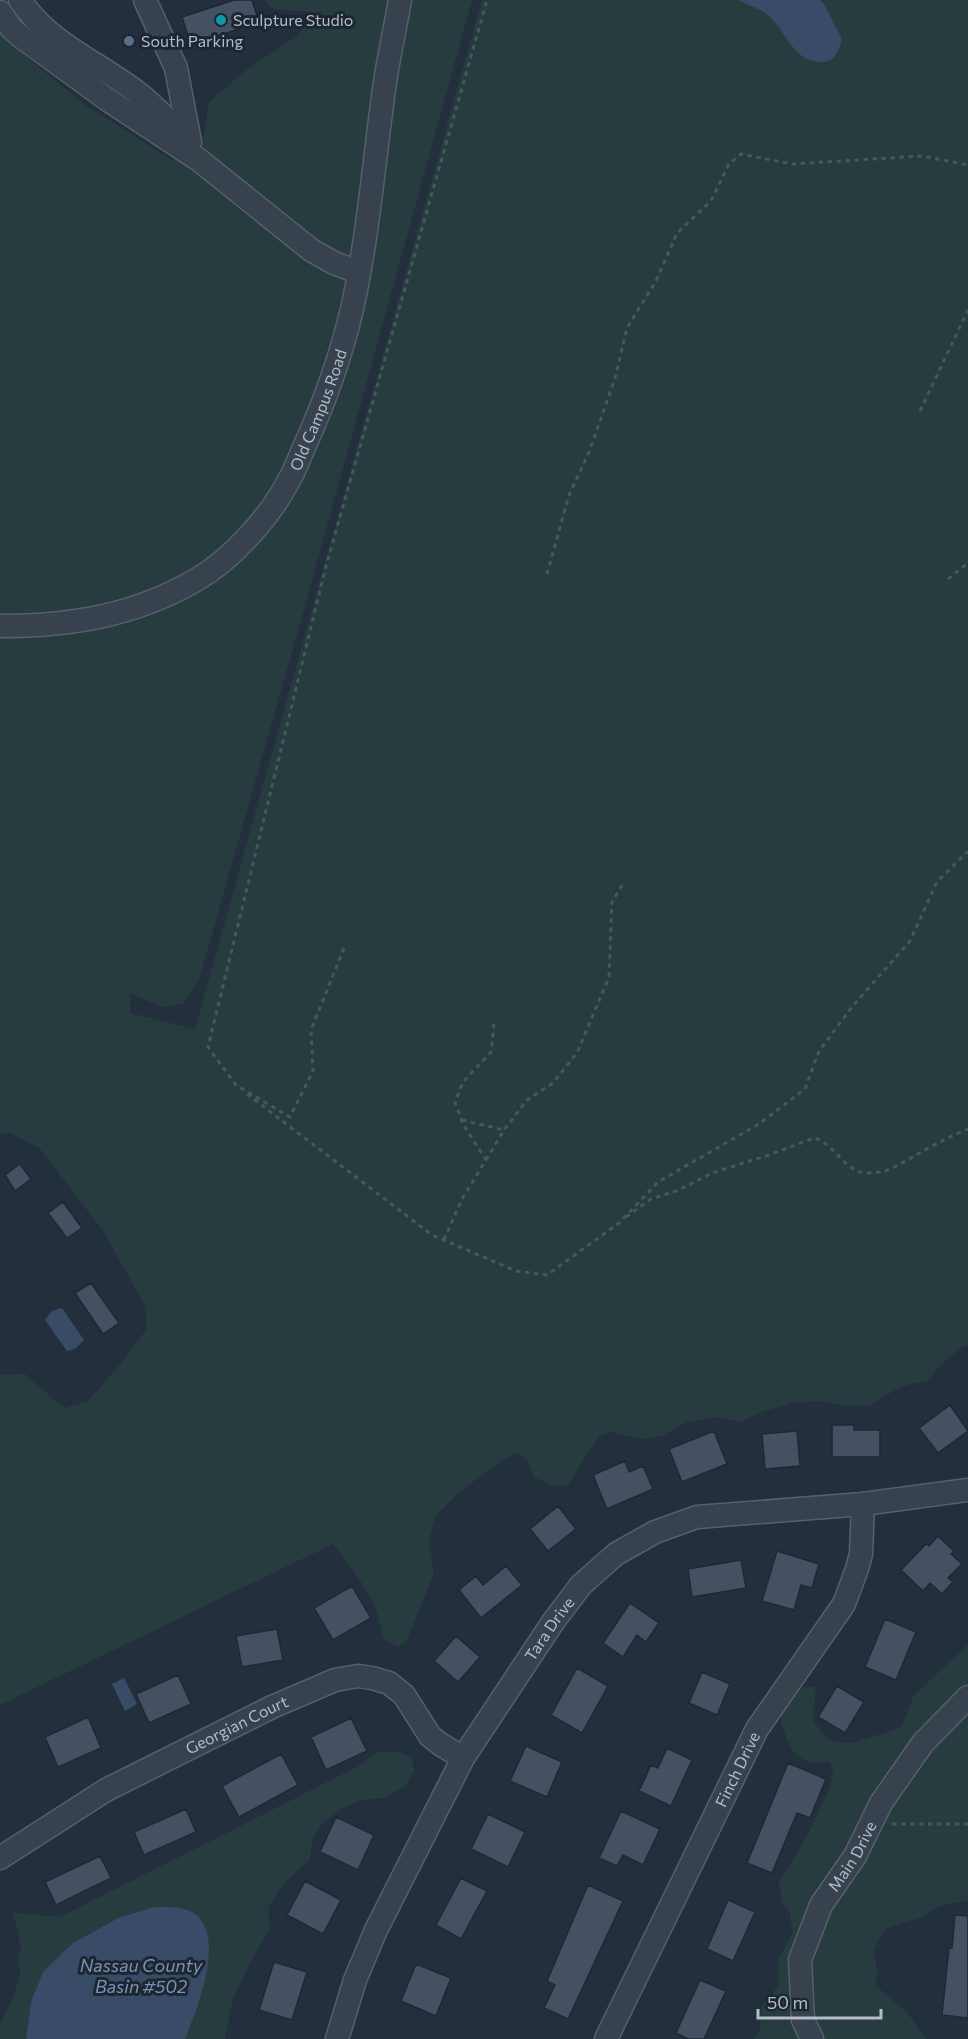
<svg xmlns="http://www.w3.org/2000/svg" width="968" height="2039" font-family="Commissioner,sans-serif">
<style>
.green{fill:#263c3f}
.water{fill:#394c67}
.building{fill:#455162;stroke:#1f2835;stroke-width:1.5}
.lines{fill:none;stroke-linecap:round;stroke-linejoin:round}
.minor-casing{stroke:#565f6c;stroke-width:25}
.path{stroke:#44595c;stroke-width:3;stroke-dasharray:4.5 4.5;stroke-linecap:butt}
.minor{stroke:#38414e;stroke-width:22}
.culture-dot{fill:#0f9aa8;stroke:#1d2633;stroke-width:2}
.service-dot{fill:#5c6f8a;stroke:#1d2633;stroke-width:2}
.labels{text-anchor:middle;stroke-width:6;stroke-linejoin:round;paint-order:stroke}
.poi-label{font-size:16px;fill:#b4bcc9;stroke:#1d2633;text-anchor:start}
.street-label{font-size:16px;fill:#b4bcc9;stroke:#1d2633}
.water-label{font-size:18px;font-style:italic;fill:#7c92b1;stroke:#1d2633}
</style>
<rect width="100%" height="100%" fill="#242f3e"/>
<path class="green" d="M265 0H388C383 33 375 65 371 98 350 254 335 475 191 571 173 583 151 592 130 600 89 615 43 614 0 616V35L84 104 172 160 204 135 209 102 246 70 297 36 315 13 273 9Z
M407 0H472L305 606 199 980 184 1003 162 1007 130 993V1013L195 1029 482 0H968V1345L963 1346 942 1364 928 1380 900 1387 871 1405 845 1406 821 1401 793 1403 761 1412 741 1422 715 1417 687 1422 664 1435 642 1439 612 1432 599 1436 567 1486 551 1485 534 1477 527 1459 518 1453 507 1458 460 1491 436 1515 429 1540 434 1574 406 1642 398 1647 383 1638C378 1601 356 1573 333 1544L0 1705V1375L25 1374 64 1408 87 1402 122 1362 146 1330V1308L104 1232 40 1149 9 1132 0 1134V634L200 587 331 410Z
M968 1645V1900L939 1906 920 1918 887 1928 881 1935 874 1950 878 1974 875 1985 907 2012 926 2039H753L760 2031 761 2007 778 1986 779 1959 792 1934 790 1913 782 1903 779 1881C803 1845 820 1815 834 1774L830 1762C823 1762 816 1763 810 1762 788 1758 783 1728 779 1710 788 1695 796 1685 815 1687 817 1697 812 1706 813 1716 814 1726 824 1734 830 1741L851 1743 901 1728 914 1695Z
M377 1752H399L412 1758 414 1771 406 1785 385 1798 362 1800 341 1809 321 1825 312 1840 310 1860 284 1883 268 1908 270 1929 252 1958 233 1999 225 2039H185L193 2020 154 1907 118 1918 73 1943 31 2002 26 2039H0V2024L14 1996 20 1971 18 1959 21 1947 13 1913 60 1917 359 1766Z"/>
<path class="water" d="M738 0H820L824 4 842 39C839 50 835 62 822 62 794 62 788 35 771 18 764 10 748 5 738 0Z
M62 1308 84 1340C78 1346 77 1349 67 1351L45 1320 52 1311Z
M124 1678 137 1704 125 1711 112 1684Z
M154 1907C168 1907 183 1906 195 1914 226 1936 197 2011 185 2039H26L31 2002 43 1972 73 1943 118 1918Z"/>
<path class="building" d="M234 0H252L259 22 191 45 182 17Z
M20 1164 31 1179 15 1191 5 1175Z
M63 1202 82 1228 67 1238 48 1213Z
M91 1283 119 1323 103 1334 75 1293Z
M950 1405 968 1431 938 1453 919 1428Z
M832 1425H854V1430H880V1457H832Z
M714 1431 727 1464 682 1482 669 1449Z
M797 1431 800 1466 765 1469 762 1434Z
M625 1461 629 1472 643 1466 653 1489 607 1509 593 1475Z
M558 1506 576 1529 548 1551 530 1529Z
M938 1536 954 1551 951 1554 962 1564 948 1578 953 1582 942 1594 930 1583 923 1591 901 1570 927 1543 929 1546Z
M777 1551 819 1564 812 1588 801 1585 794 1610 762 1601Z
M741 1560 746 1588 692 1597 688 1569Z
M506 1566 522 1585 481 1618 459 1590 476 1576 483 1585Z
M352 1586 371 1618 333 1640 314 1608Z
M630 1603 659 1623 646 1642 637 1635 623 1657 603 1643Z
M885 1619 916 1632 896 1680 865 1667Z
M277 1629 283 1660 242 1667 236 1636Z
M456 1636 480 1657 458 1682 434 1661Z
M577 1668 608 1686 582 1733 551 1715Z
M702 1672 730 1684 717 1715 689 1703Z
M178 1675 191 1704 149 1723 136 1694Z
M837 1686 864 1702 845 1733 818 1717Z
M88 1717 101 1748 58 1767 45 1737Z
M351 1718 367 1751 326 1770 311 1737Z
M526 1746 562 1762 547 1797 510 1781Z
M667 1748 692 1760 671 1806 639 1791 651 1765 658 1768Z
M281 1754 298 1785 239 1817 222 1786Z
M788 1763 826 1779 810 1818 797 1813 772 1873 747 1863Z
M186 1809 196 1832 144 1855 134 1832Z
M621 1811 660 1829 643 1865 623 1855 617 1866 599 1858Z
M488 1814 525 1832 508 1867 471 1849Z
M336 1817 374 1835 358 1870 320 1852Z
M100 1856 111 1878 56 1905 45 1882Z
M461 1878 487 1891 461 1939 436 1925Z
M305 1881 341 1900 323 1934 287 1915Z
M588 1885 623 1901 568 2019 544 2008 555 1985 547 1981Z
M728 1900 755 1912 733 1961 707 1949Z
M955 1915 968 1916V2018L942 2015 949 1948H952Z
M274 1962 307 1972 292 2020 259 2010Z
M416 1964 451 1978 436 2016 401 2001Z
M700 1980 726 1991 704 2039H688L676 2033Z"/>
<g class="lines">
<defs>
<g id="minor">
<path d="M20 0C49 44 98 62 138 93 156 107 172 125 188 141"/>
<path d="M145 0 176 68 190 142"/>
<path d="M0 12 11 28 20 36 105 98 199 160 311 250 334 263 358 272"/>
<path id="s1" d="M0 626C70 626 134 616 196 580 231 560 269 518 288 482 295 471 299 458 305 445 325 401 341 356 352 309 368 237 374 162 384 89 388 59 395 30 400 0"/>
<path id="s2" d="M0 1858 106 1790 272 1707 335 1680 358 1676 372 1678 389 1683 404 1695 430 1736 440 1744 463 1758"/>
<path id="s3" d="M337 2039 355 1980 376 1930 463 1758 553 1622 581 1585 616 1554 655 1532 697 1517 863 1504 968 1490"/>
<path id="s4" d="M606 2039 757 1729 844 1604 857 1569 861 1554 863 1504"/>
<path id="s5" d="M812 2039 803 2020 800 1960 821 1905 855 1856 881 1803 923 1743 968 1697"/>
</g>
</defs>
<use href="#minor" class="minor-casing"/>
<path class="path" d="M920 411 968 310
M547 574 569 495 590 450 615 378 627 328 656 281 677 233 711 201 729 164 741 154 792 164 922 156 968 165
M948 579 968 563
M344 948 311 1030 313 1071 290 1117 236 1085 208 1047 326 566 487 0
M247 1094 432 1235 516 1271 547 1275 619 1223 658 1182 759 1124 805 1089 819 1051 852 1007 910 941 937 882 968 851
M462 1120 504 1130
M486 1160 504 1130 527 1100 553 1083 577 1053 609 977 612 902 624 882
M626 1217 651 1199 679 1190 712 1173 769 1155 814 1138C833 1143 840 1164 858 1171 865 1174 877 1173 885 1171 895 1168 905 1161 914 1156 932 1146 949 1137 968 1129
M444 1240 462 1199 486 1160 463 1124 455 1102 463 1082 491 1052 494 1023
M892 1824H968"/>
<use href="#minor" class="minor"/>
</g>
<circle class="culture-dot" cx="221" cy="20" r="6"/>
<circle class="service-dot" cx="129" cy="41" r="6"/>
<g class="labels">
<g class="poi-label">
<text x="233" y="26">Sculpture Studio</text>
<text x="141" y="47">South Parking</text>
</g>
<g class="street-label">
<text dy="6" stroke="none"><textPath href="#s1" startOffset="418">Old Campus Road</textPath></text>
<text dy="6" stroke="none"><textPath href="#s3" startOffset="464">Tara Drive</textPath></text>
<text dy="6" stroke="none"><textPath href="#s2" startOffset="272">Georgian Court</textPath></text>
<text dy="6" stroke="none"><textPath href="#s4" startOffset="300">Finch Drive</textPath></text>
<text dy="6" stroke="none"><textPath href="#s5" startOffset="198">Main Drive</textPath></text>
</g>
<g class="water-label">
<text x="141" y="1972">Nassau County<tspan x="141" dy="21">Basin #502</tspan></text>
</g>
</g>
<path d="M758 2009v9h123v-9" fill="none" stroke="#b4bcc9" stroke-width="3"/>
<text x="767" y="2009" font-size="18" fill="#b4bcc9" stroke="#1d2633" stroke-width="4.5" paint-order="stroke">50 m</text>
</svg>
